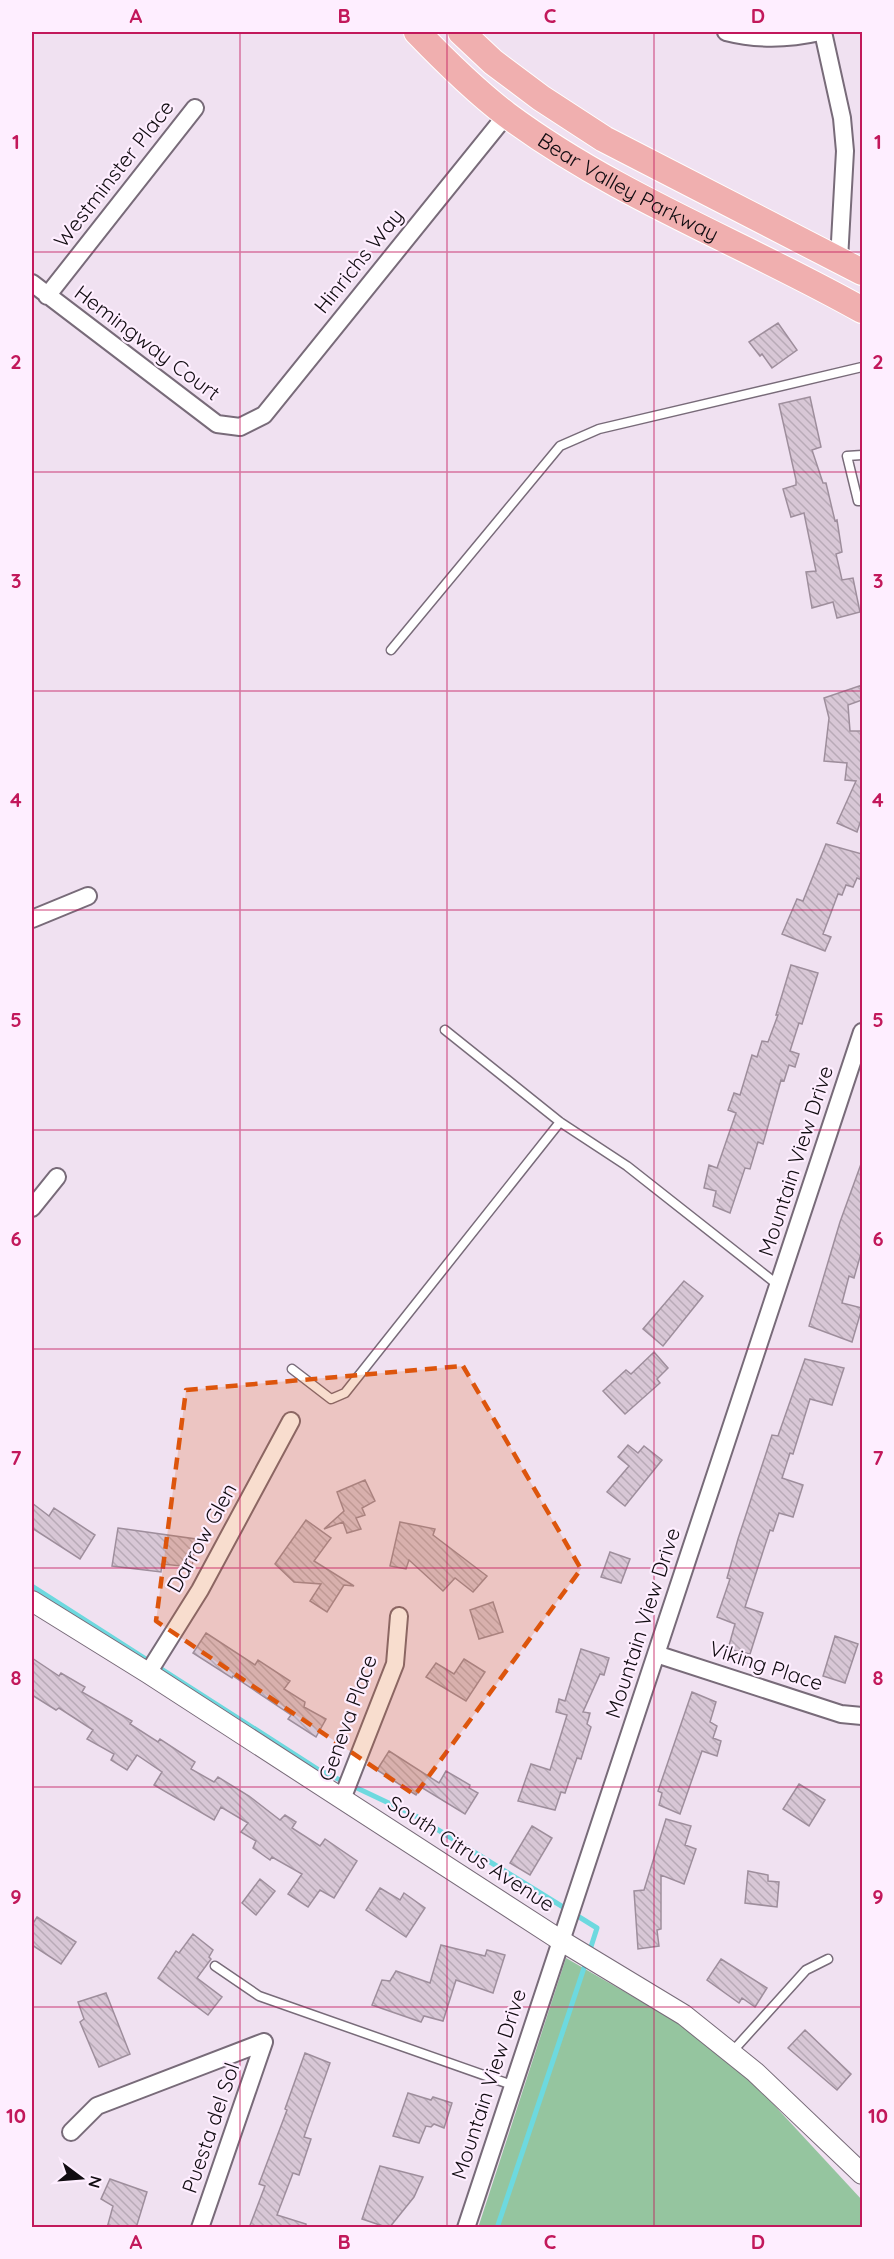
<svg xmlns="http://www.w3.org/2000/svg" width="894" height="2259" font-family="Quicksand,sans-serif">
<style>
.green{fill:#95c59f}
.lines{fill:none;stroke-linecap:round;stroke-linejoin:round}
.stream{stroke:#6dd9df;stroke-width:5}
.building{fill:url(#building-back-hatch);stroke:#9e8e9c;stroke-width:1.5}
.service-casing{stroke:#786b79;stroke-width:11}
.minor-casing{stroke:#786b79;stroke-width:20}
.tertiary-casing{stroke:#786b79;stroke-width:22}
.primary-casing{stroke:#fff;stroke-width:28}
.service{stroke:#fff;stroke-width:8}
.minor{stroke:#fff;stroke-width:16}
.tertiary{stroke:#fff;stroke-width:20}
.primary{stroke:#f0afaf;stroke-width:26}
.marked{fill:#dd550c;fill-opacity:0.2;stroke:#dd550c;stroke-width:4.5;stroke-dasharray:12 8;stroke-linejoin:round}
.grid{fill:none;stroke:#c2185b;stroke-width:1.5;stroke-opacity:0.55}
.labels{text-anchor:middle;stroke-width:4.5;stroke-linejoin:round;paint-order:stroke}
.street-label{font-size:21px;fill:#110c11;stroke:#feeeff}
.neatline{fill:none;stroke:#c2185b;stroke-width:2}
.grid-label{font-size:20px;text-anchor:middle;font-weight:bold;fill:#c2185b}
</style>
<defs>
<pattern id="building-back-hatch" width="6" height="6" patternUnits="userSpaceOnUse" patternTransform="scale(1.5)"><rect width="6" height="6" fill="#d8c7d6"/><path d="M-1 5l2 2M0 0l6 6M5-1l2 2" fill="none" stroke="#b8aab7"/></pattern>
</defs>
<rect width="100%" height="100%" fill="#f0e1f1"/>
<path class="green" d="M566 1958 677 2022 750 2079 862 2200V2224L857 2227 478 2228Z"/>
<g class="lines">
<path class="stream" d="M32 1586 319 1770 414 1815 597 1928 589 1953
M497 2228 586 1962"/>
</g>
<path class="building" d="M778 323 797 350 772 368 762 354 760 356 749 342Z
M810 397 821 447 812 450 823 483H826L835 521 837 520 842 552 836 554 842 580 853 578 860 612 837 618 833 602 812 608 806 572 816 571 804 513 791 517 783 489 796 485V480L779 404Z
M862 685V700L848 705 850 731H862V817L857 832 837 823 856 781 845 780 847 763 824 761 829 718 824 698Z
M826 844 862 854V880L857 878 853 887 846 885 842 895 838 894 823 934 831 937 825 951 782 934 797 899 803 901Z
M791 965 818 973 802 1024 799 1023 790 1051 799 1054 795 1067 789 1065 784 1081 781 1080 763 1144 758 1142 750 1169 745 1168 730 1213 713 1206 716 1191 704 1188 709 1165 717 1168 736 1113 728 1110 734 1093 740 1095 752 1055 757 1057 762 1041 768 1042 778 1015H776Z
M861 1164H862V1250L854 1278 849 1276 842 1303 862 1308 852 1342 809 1326 840 1222Z
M684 1281 703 1296 663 1346 643 1329Z
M654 1352 668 1368 657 1379 660 1383 625 1414 603 1391 626 1370 631 1374Z
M805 1359 844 1368 832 1405 810 1399 793 1454 790 1453 782 1478 803 1485 793 1517 779 1513 773 1531 770 1530 745 1607 763 1613 750 1654 728 1649 735 1624 717 1617 730 1579 727 1578 738 1539 772 1435 778 1436Z
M628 1445 638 1453 644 1446 662 1460 625 1506 607 1492 629 1466 618 1457Z
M365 1480 375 1501 362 1508 365 1515 356 1518 361 1529 347 1533 343 1522 324 1529 344 1511 337 1492Z
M32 1503 49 1516 54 1508 95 1535 80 1559 32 1528Z
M306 1520 331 1538 314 1561 354 1586 344 1585 327 1612 310 1601 321 1584 294 1582 275 1564Z
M400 1522 435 1529 433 1535 487 1576 473 1592 455 1578 443 1591 409 1560 406 1569 390 1566Z
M118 1528 196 1539 192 1567 162 1564 161 1572 112 1566Z
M610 1552 630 1559 621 1583 601 1577Z
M493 1602 503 1632 479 1639 470 1610Z
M206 1633 255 1665 258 1660 290 1681 284 1689 305 1702 304 1707 326 1719 316 1737 288 1719 291 1715 233 1676 232 1678 193 1653Z
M835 1636 858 1644 845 1683 823 1676Z
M581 1649 609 1658 604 1675 600 1674 583 1712 590 1713 587 1724 591 1727 581 1759 577 1758 565 1793 561 1792 555 1810 518 1801 531 1764 550 1770 567 1715 556 1712 559 1699 565 1701Z
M32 1658 59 1676 61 1673 85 1687 82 1692 132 1721 130 1724 158 1742 160 1739 195 1762 191 1769 214 1782 218 1777 249 1796 280 1820 285 1815 296 1822 292 1828 320 1846 325 1839 357 1861 334 1898 320 1890 308 1907 288 1894 302 1874 272 1857 270 1860 253 1848 256 1841 241 1832 248 1823 221 1807 214 1820 154 1785 162 1772 137 1755 127 1770 111 1760 114 1754 87 1739 93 1730 59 1708 56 1710 32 1695Z
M464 1659 485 1672 466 1701 426 1677 436 1663 454 1674Z
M692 1692 716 1702 710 1722 717 1726 713 1738 721 1741 717 1756 702 1751 680 1814 659 1805 662 1793 658 1791Z
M389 1751 439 1783 446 1771 470 1785 469 1788 478 1793 465 1814 421 1787 416 1795 377 1770Z
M799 1784 825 1800 809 1826 783 1809Z
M666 1819 691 1826 685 1845 696 1849 684 1884 661 1875V1929L657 1930 659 1946 638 1949 634 1891 644 1890Z
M532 1826 552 1838 530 1875 510 1863Z
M748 1871 768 1875V1881L779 1882 777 1907 745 1903Z
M260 1879 275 1891 256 1915 242 1903Z
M380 1888 400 1900 404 1893 425 1908 406 1937 366 1910Z
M37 1917 76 1942 61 1964 32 1945V1925Z
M193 1934 213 1950 209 1957 211 1959 197 1978 222 1997 208 2015 158 1978 176 1951 179 1953Z
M441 1945 485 1956 487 1950 505 1955 493 1993 456 1980 443 2021 424 2016 421 2022 372 2005 382 1980 390 1981 396 1971 430 1983Z
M721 1959 767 1988 755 2007 742 1998 739 2003 707 1980Z
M106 1993 130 2054 99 2067 80 2022 84 2019 78 2002Z
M805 2030 851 2074 837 2090 788 2048Z
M305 2053 330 2063 304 2137 311 2139 299 2175 293 2173 277 2215 306 2224V2228H249L265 2186 259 2184 287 2110 285 2109Z
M408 2093 431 2100 433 2097 452 2103 444 2128 434 2124 431 2127 426 2126 419 2143 393 2136Z
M380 2166 423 2177 414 2197 389 2228 362 2219Z
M110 2179 147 2192 136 2228H107L113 2206 101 2199Z"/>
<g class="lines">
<defs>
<path id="service" d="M862 455 847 456 858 501H862
M391 650 560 446 599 429 862 367
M445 1030 560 1122 627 1166 778 1285
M292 1369 331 1399 345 1393 560 1122
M215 1966 259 1996 512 2085
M731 2053 806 1970 828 1959"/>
<path id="minor" d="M726 32C757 40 789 39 820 32
M823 32 842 118 845 151 839 260
M32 283 217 424 240 427 264 415 507 114
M47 296 195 108
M32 919 88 896
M32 1208 57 1177
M656 1654 841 1714 862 1716
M148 1673 200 1590 291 1421
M342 1799 395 1664 399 1616
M71 2132 97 2106 264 2042
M200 2228 264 2042
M466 2228 862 1032"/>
<path id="tertiary" d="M32 1601 148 1673 560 1940 684 2015 755 2072 862 2174"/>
<g id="primary">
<path id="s1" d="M417 32C445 61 474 90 507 115 616 196 745 244 862 310"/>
<path d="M461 32 493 62 541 98 604 139 862 272"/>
</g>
</defs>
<use href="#service" class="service-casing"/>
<use href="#minor" class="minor-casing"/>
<use href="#tertiary" class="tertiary-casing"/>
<use href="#primary" class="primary-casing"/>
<use href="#service" class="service"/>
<use href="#minor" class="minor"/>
<use href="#tertiary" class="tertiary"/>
<use href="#primary" class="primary"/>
</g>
<path class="marked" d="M463 1366 581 1569 415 1795 156 1621 186 1390Z"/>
<path class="grid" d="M240 32V2228M447 32V2228M654 32V2228M32 252H862M32 472H862M32 691H862M32 910H862M32 1130H862M32 1349H862M32 1568H862M32 1787H862M32 2007H862"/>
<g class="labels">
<g class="street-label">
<text transform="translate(114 174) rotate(-52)" y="7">Westminster Place</text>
<text dy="7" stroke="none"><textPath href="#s1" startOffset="264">Bear Valley Parkway</textPath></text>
<text transform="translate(359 261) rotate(-51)" y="7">Hinrichs Way</text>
<text transform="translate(147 343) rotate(37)" y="7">Hemingway Court</text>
<text transform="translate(796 1161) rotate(-72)" y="7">Mountain View Drive</text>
<text transform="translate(202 1538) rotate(-61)" y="7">Darrow Glen</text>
<text transform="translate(643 1623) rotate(-72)" y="7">Mountain View Drive</text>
<text transform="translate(766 1666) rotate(18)" y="7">Viking Place</text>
<text transform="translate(348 1718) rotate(-70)" y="7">Geneva Place</text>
<text transform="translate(471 1854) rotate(33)" y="7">South Citrus Avenue</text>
<text transform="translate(489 2084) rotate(-72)" y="7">Mountain View Drive</text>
<text transform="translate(211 2128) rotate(-71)" y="7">Puesta del Sol</text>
</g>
</g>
<rect width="894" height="2259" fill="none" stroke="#feeeff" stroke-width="66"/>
<g transform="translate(81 2178) rotate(106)" stroke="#feeeff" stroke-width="4.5" paint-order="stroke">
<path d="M0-4.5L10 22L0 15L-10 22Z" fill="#110c11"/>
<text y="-9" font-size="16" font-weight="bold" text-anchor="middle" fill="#110c11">N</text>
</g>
<rect x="33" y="33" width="828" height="2193" class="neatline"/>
<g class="grid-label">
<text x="136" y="23">A</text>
<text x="344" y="23">B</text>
<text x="550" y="23">C</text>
<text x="758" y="23">D</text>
<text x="16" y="149">1</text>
<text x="878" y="149">1</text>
<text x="16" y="369">2</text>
<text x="878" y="369">2</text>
<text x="16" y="588">3</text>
<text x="878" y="588">3</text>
<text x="16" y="807">4</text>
<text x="878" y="807">4</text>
<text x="16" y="1027">5</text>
<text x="878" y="1027">5</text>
<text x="16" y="1246">6</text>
<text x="878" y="1246">6</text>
<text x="16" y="1465">7</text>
<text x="878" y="1465">7</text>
<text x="16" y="1685">8</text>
<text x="878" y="1685">8</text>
<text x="16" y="1904">9</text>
<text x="878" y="1904">9</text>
<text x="16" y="2123">10</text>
<text x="878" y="2123">10</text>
<text x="136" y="2249">A</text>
<text x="344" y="2249">B</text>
<text x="550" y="2249">C</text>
<text x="758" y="2249">D</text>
</g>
</svg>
